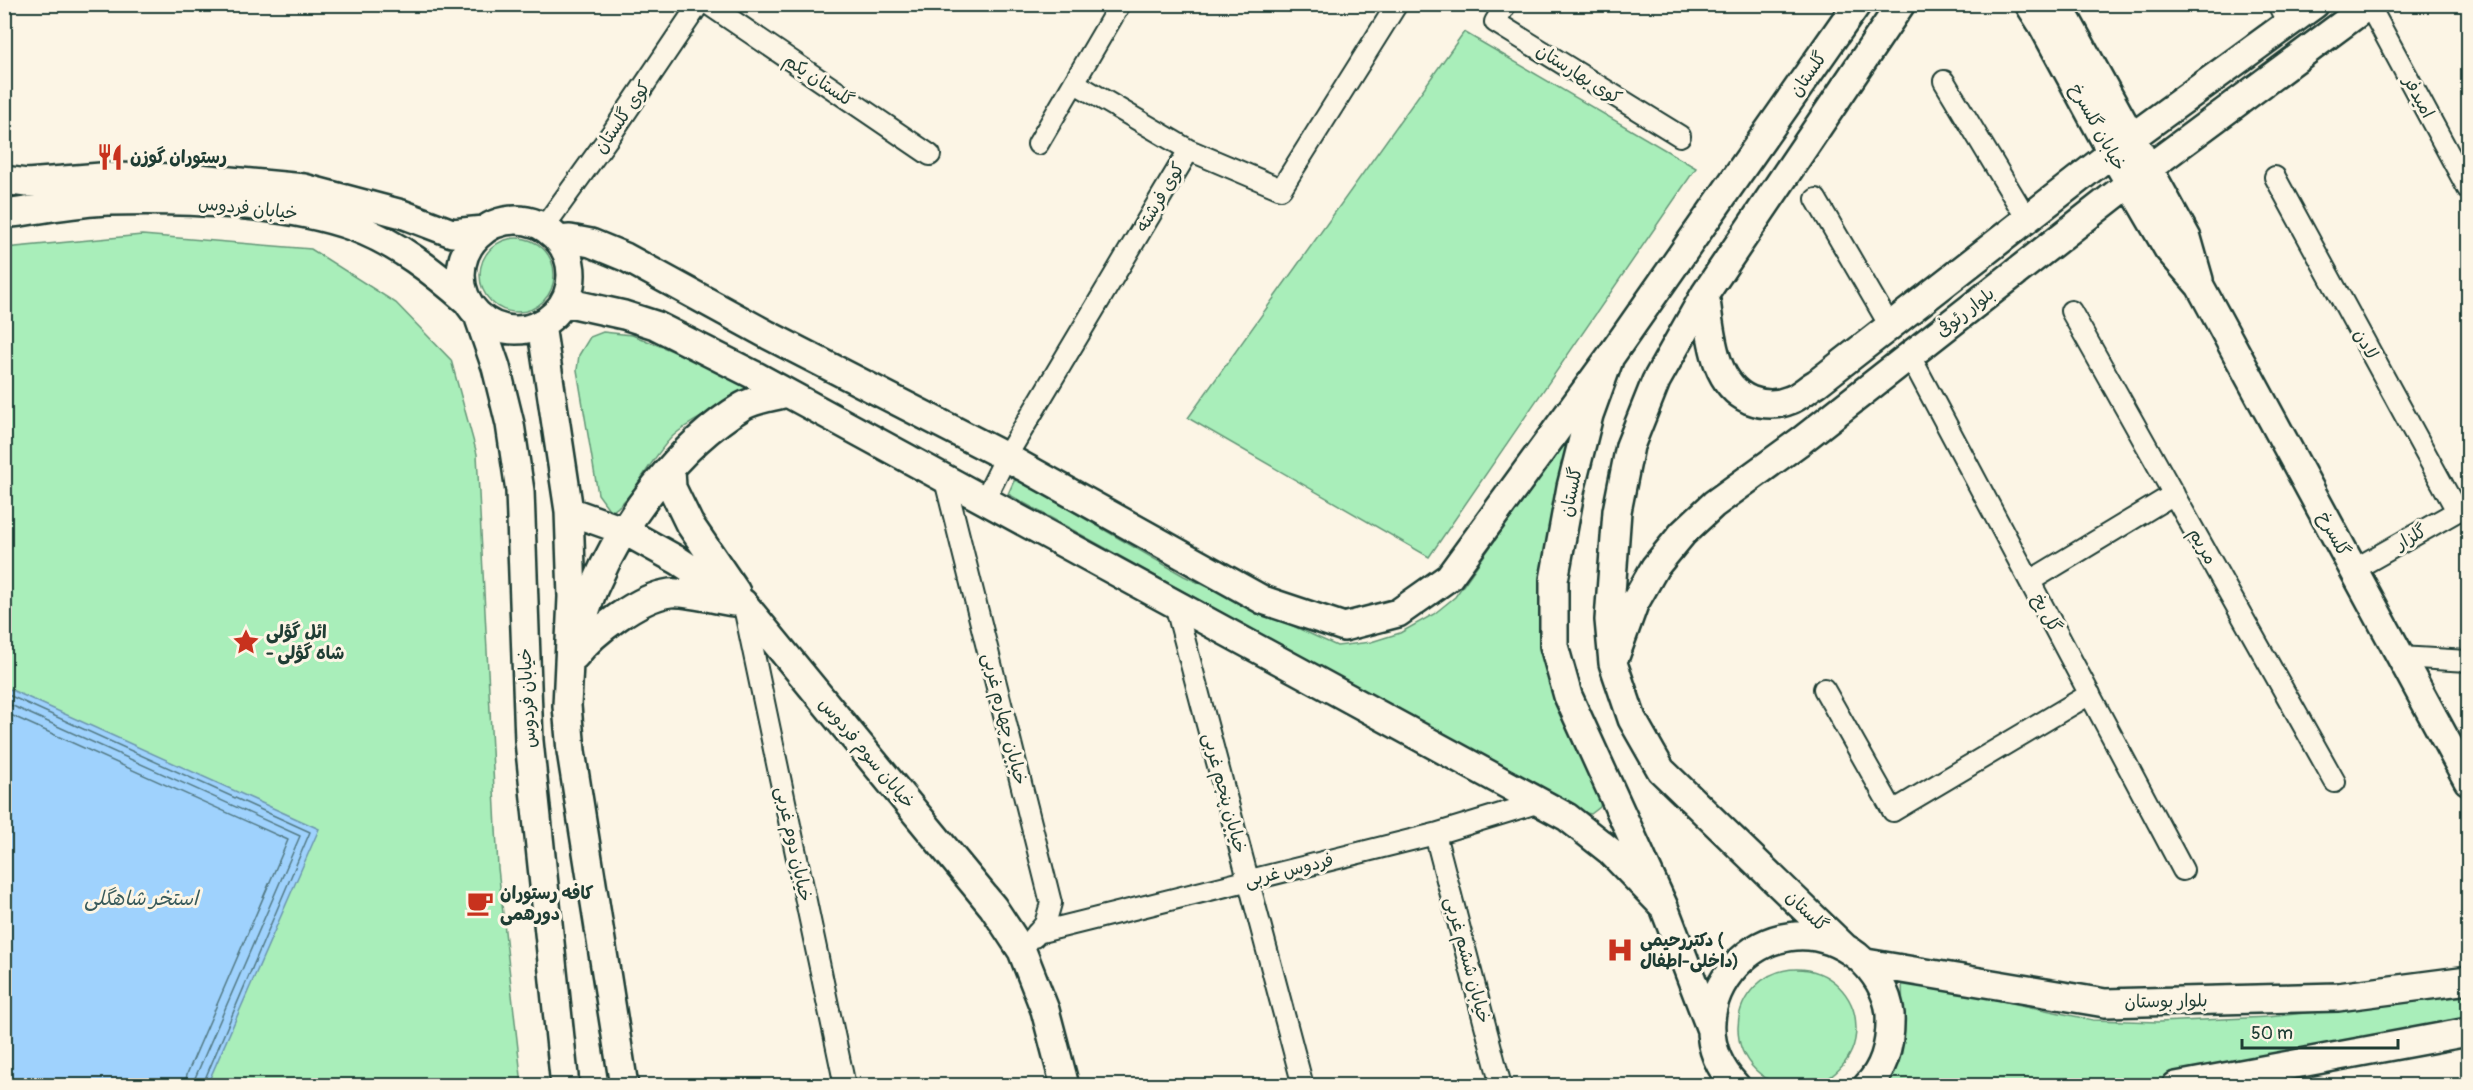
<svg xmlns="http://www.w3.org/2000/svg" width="2473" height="1090" font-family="Pangolin,'Playpen Sans Arabic',sans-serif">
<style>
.green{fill:#a9eeba;stroke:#649677;stroke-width:1.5}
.water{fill:#9fd2fd;stroke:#6c96ad;stroke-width:1.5}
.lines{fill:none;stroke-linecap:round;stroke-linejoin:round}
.shore{stroke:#527984;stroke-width:1.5}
.street-casing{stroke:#1f3d34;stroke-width:24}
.secondary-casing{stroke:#1f3d34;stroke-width:32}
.street{stroke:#fcf5e5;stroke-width:20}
.secondary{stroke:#fcf5e5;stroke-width:27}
.labels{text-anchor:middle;stroke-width:6;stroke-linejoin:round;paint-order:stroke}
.street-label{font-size:18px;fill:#1f3d34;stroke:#fcf5e5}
.poi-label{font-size:18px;font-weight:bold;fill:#1f3d34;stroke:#fcf5e5;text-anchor:start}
.water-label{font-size:20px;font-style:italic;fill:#395b5c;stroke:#fcf5e5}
</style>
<rect width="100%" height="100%" fill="#fcf5e5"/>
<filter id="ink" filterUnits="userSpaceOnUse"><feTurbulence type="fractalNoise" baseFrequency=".0167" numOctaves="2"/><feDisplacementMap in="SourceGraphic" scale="12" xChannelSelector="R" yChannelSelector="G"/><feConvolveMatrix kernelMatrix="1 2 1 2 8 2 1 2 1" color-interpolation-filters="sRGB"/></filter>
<g filter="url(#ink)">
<path class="green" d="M1464 32 1696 168 1429 557 1188 418Z
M142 235 311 249 396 303 451 360 477 454 498 868 522 1085H5V248Z
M480 275a37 37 0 1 1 74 0a37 37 0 1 1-74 0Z
M603 332 632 335 693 359 755 391C730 403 693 418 673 436 652 456 632 501 611 512L598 494 577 370 579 355 590 337Z
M1579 421 1546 562 1602 796 1600 807 1591 814 1581 812 1008 494 1014 481 1018 480 1184 576 1317 637 1337 646 1371 642 1400 633 1434 614 1455 597Z
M1738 1028a59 59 0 1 1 118 0a59 59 0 1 1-118 0Z
M1902 980 2093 1020 2159 1022 2268 1017 2468 996V1020L2173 1078 2110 1086H1881L1903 1020Z"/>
<path class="water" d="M5 687 319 829 207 1085H5Z"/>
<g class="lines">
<path class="shore" d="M4 693 310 832 202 1086
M4 702 300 836 195 1078 194 1086
M4 712 288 840 187 1074 185 1086"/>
<defs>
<path id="street" d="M708 4 930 155
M1506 4 1495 22 1680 136
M2278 4 2288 24
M2369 5 2468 189
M1944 81 2027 219
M1075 83 1189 150
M1038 144 1120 4
M2275 177 2457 511
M1816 199 1890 326
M544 227 614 130 699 4
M2071 311 2335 782
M1910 356 2183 870
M945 480 1051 903 1045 924 1034 937
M984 501 1006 457 1189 150 1281 189 1397 4
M2353 570 2468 505
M2030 581 2174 494
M1175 604 1303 1086
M744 607 845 1086
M2400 657 2468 661
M1824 689 1893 811 2090 694
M1435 834 1501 1086
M1037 933 1435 834 1540 802"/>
<path id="secondary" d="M2029 4 2043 26 2112 153 2168 249 2200 286 2468 781
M2058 4 2187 238 2199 280
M4 180 27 183 101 177 198 178 304 188 402 214 452 233 484 230
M4 214C39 210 74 202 109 201 181 199 286 202 354 227 397 243 434 272 468 302
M461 275a55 55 0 1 1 110 0a55 55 0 1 1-110 0Z
M558 240 570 239 591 243 625 257 768 335 1006 457 1263 600 1344 627 1398 613 1449 577 1610 357
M1705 294C1711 330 1711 383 1750 400 1763 405 1776 406 1790 400 1799 397 1808 388 1817 383L2131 138 2315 4
M565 302 624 315 655 325 758 377 1567 817 1610 851 1664 907
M478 315 496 367 510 424 520 491 529 741 565 1086
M541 325 569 511 572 597 567 706 571 751 624 1086
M671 469 672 488 689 523 736 592
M569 511 625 531 679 561 743 603 993 907 1022 951 1045 1010 1065 1086
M579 632C584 617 588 602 594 588 623 520 678 445 743 406 755 399 773 397 787 393
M1616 654 1634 604 1655 567 1683 533 1714 504 1802 440 2149 168 2370 4
M575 656C593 632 640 597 670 593 684 591 719 600 734 602
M1844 947 1661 770 1632 719 1613 663 1609 620 1617 511 1630 446 1656 381 1705 294 1901 4
M1866 963 2105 1003 2338 997 2468 980
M1711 1030 1664 907 1568 696 1554 646V580L1571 487 1589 415 1610 357 1857 4
M1736 1086C1661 1007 1769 888 1857 956 1874 970 1888 992 1890 1014 1891 1040 1886 1067 1867 1086
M2176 1086 2468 1032"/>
</defs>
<use href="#street" class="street-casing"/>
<use href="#secondary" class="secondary-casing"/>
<use href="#street" class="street"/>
<use href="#secondary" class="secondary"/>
</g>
</g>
<defs>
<symbol id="restaurant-bare" viewBox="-9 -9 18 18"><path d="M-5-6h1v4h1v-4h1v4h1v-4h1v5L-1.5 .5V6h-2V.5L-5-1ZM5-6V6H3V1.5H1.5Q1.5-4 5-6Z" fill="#c8321e" stroke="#fcf5e5" stroke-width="2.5" paint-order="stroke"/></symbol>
<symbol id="sight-bare" viewBox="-9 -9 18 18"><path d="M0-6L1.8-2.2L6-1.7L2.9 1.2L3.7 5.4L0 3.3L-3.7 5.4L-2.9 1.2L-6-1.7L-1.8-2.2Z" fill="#c8321e" stroke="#fcf5e5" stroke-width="2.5" paint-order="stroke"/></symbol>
<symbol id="cafe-bare" viewBox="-9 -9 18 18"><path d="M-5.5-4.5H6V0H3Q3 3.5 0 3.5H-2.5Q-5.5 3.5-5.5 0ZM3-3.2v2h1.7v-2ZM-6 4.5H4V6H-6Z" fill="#c8321e" stroke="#fcf5e5" stroke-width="2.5" paint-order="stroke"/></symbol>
<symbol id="hospital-bare" viewBox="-9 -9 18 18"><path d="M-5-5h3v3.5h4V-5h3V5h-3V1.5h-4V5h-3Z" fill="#c8321e" stroke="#fcf5e5" stroke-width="2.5" paint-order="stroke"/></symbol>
</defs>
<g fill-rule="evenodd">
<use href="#restaurant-bare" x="91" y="138" width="38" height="38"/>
<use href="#sight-bare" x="227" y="623" width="38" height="38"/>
<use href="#cafe-bare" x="461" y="884" width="38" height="38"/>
<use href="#hospital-bare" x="1601" y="931" width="38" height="38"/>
</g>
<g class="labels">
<g class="street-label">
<text transform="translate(1579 74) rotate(32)" y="6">کوی بهارستان</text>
<text transform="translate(1808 74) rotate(-55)" y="6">گلستان</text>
<text transform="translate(819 80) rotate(34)" y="6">گلستان یکم</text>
<text transform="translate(2419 97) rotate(62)" y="6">امیدفر</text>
<text transform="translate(622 117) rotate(-55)" y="6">کوی گلستان</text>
<text transform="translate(2098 127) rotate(61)" y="6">خیابان گلسرخ</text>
<text transform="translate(1160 197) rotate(-59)" y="6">کوی فرشته</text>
<text transform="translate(248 208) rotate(6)" y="6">خیابان فردوس</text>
<text transform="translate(1965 312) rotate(-38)" y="6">بلوار رئوفی</text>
<text transform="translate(2366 344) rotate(61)" y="6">لادن</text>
<text transform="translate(1571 492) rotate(-78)" y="6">گلستان</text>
<text transform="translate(2334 534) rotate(62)" y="6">گلسرخ</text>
<text transform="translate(2411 537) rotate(-29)" y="6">گلزار</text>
<text transform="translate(2203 546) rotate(61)" y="6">مریم</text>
<text transform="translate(2047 613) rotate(62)" y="6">گل یخ</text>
<text transform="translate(527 698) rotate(-93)" y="6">خیابان فردوس</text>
<text transform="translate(1005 719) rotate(76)" y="6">خیابان چهارم غربی</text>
<text transform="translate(867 753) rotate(50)" y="6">خیابان سوم فردوس</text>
<text transform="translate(1225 793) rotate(75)" y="6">خیابان پنجم غربی</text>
<text transform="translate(794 844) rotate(78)" y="6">خیابان دوم غربی</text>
<text transform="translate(1289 870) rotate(-14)" y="6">فردوس غربی</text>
<text transform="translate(1807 911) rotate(44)" y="6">گلستان</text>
<text transform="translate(1468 960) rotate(75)" y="6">خیابان ششم غربی</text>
<text transform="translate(2166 1001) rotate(-1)" y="6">بلوار بوستان</text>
</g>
<g class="poi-label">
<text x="130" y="163">رستوران گوزن</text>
<text x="266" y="638">ائل گؤلی<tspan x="266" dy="21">- شاه گؤلی</tspan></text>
<text x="500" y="899">کافه رستوران<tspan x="500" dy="21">دورهمی</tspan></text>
<text x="1640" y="946">دکتررحیمی (<tspan x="1640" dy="21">داخلی-اطفال)</tspan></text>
</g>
<g class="water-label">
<text x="141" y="905">استخر شاهگلی</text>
</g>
</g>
<rect width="2473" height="1090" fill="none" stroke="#fcf5e5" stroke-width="24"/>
<rect x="12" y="12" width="2449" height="1066" fill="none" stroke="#1f3d34" stroke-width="2" filter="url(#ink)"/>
<path d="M2242 1039v9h156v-9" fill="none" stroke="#1f3d34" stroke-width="3"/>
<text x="2251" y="1039" font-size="18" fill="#1f3d34" stroke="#fcf5e5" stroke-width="4.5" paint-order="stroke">50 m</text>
</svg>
